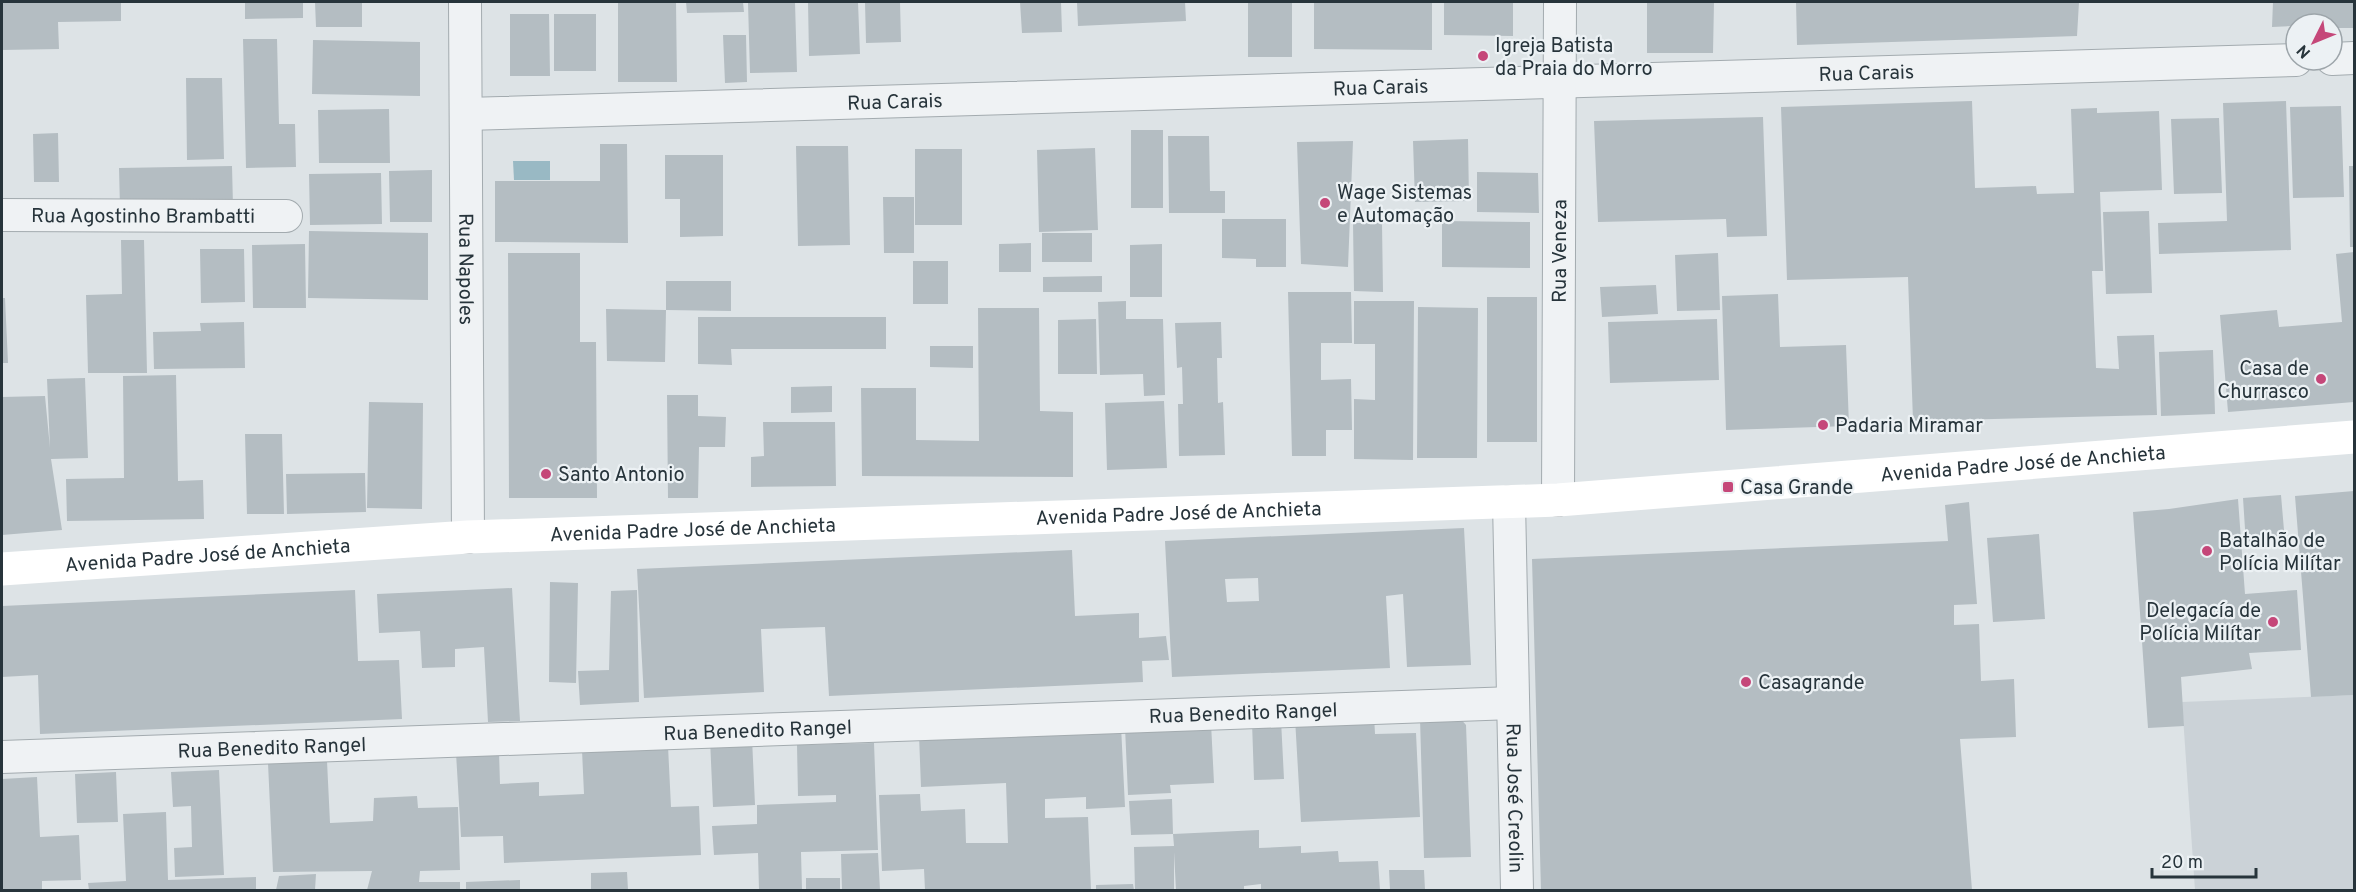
<svg xmlns="http://www.w3.org/2000/svg" width="2356" height="892" font-family="Overpass,sans-serif">
<style>
.built{fill:#cbd2d7}
.water{fill:#99b9c4}
.building{fill:#b4bdc2;fill-rule:evenodd}
.lines{fill:none;stroke-linecap:round;stroke-linejoin:round}
.street-casing{stroke:#a3abaf;stroke-width:34}
.street{stroke:#eff2f4;stroke-width:32}
.secondary{stroke:#fff;stroke-width:33}
.poi-dot{fill:#c54779;stroke:#ecf1f4;stroke-width:2}
.labels{text-anchor:middle;stroke-width:4.5;stroke-linejoin:round;paint-order:stroke}
.poi-label{font-size:20px;fill:#27343b;stroke:#ecf1f4;text-anchor:start}
.street-label{font-size:20px;fill:#27343b;stroke:#ecf1f4}
</style>
<rect width="100%" height="100%" fill="#dde3e6"/>
<path class="built" d="M2354 695V890H2195L2182 702Z"/>
<path class="water" d="M513 161H550V180H514Z"/>
<path class="building" d="M2 2H121V21L58 22 59 49 2 50Z
M245 2H303V18L245 19Z
M315 2H362V27H316Z
M618 2H676L677 82H618Z
M686 2H743L744 12 687 13Z
M795 2 797 72 750 73 748 3Z
M808 2H858L860 54 809 56Z
M865 2H900L901 42 866 43Z
M1020 2H1061L1062 32 1022 33Z
M1077 2H1185L1186 21 1078 26Z
M1248 2H1292V57H1248Z
M1314 2H1432V50L1314 49Z
M1444 2H1513V36L1444 35Z
M1647 2H1714L1713 53H1647Z
M1796 2H2079L2077 36 1797 45Z
M2273 2H2354V28H2332V24L2272 27Z
M510 14H549L550 76H510Z
M554 14H596V71H554Z
M723 35H746L747 82 725 83Z
M243 39H277L279 124H295L296 167 246 168Z
M313 40 420 42V96L312 94Z
M186 78H222L224 159 187 160Z
M1972 101 1975 188 2036 186 2037 194 2074 193 2071 109 2097 108V113L2159 111 2162 190 2100 192 2103 271H2092L2096 368 2119 369 2117 336 2154 335 2157 415 1913 421 1908 277 1787 280 1781 107Z
M2286 101 2291 250 2159 254 2158 223 2227 221 2223 103Z
M2341 106 2344 197 2293 198 2290 107Z
M389 109 390 163H319L318 110Z
M1763 117 1767 236 1727 237 1726 219 1598 222 1594 121Z
M2219 118 2222 193 2174 194 2171 119Z
M1131 130H1163V208H1131Z
M58 133 59 182H34L33 134Z
M1168 136H1209L1210 191H1225V213H1169Z
M1468 139 1469 201 1415 202 1413 141Z
M1353 141 1348 267 1301 264 1297 142Z
M600 144H627L628 243 495 242V181H600Z
M796 146H848L850 245 798 246Z
M1095 148 1098 230 1039 232 1037 150Z
M915 149H962V225H915Z
M665 155H723V236L680 237V199H665Z
M232 166 233 206 120 208 119 168Z
M2349 166H2354V247H2350Z
M432 170V222H390L389 171Z
M1477 172 1538 173 1539 213 1477 212Z
M381 173 382 224 310 225 309 174Z
M883 197H914V253H884Z
M2149 211 2152 293 2106 294 2103 212Z
M1222 219H1286V267H1256V259L1222 258Z
M1442 221 1530 222V268L1442 267Z
M1353 223H1382L1383 292 1354 291Z
M309 231 428 233V300L308 298Z
M1042 233H1092V262H1042Z
M121 240H144L147 373H88L86 295 122 294Z
M1031 243V272H999V244Z
M305 244 306 308H253L252 245Z
M1162 244V297H1130V245Z
M200 249H244L245 302 201 303Z
M2354 252V402L2228 412 2220 315 2277 310 2279 327 2342 322 2336 254Z
M508 253H580V342H596L597 498H509Z
M1718 253 1720 310 1677 311 1675 255Z
M913 261H948V304H913Z
M1102 276V292H1043V277Z
M666 281H731V311L666 310 665 362 607 361 606 309 666 310Z
M1656 285 1658 314 1602 317 1600 287Z
M1288 292H1351L1352 343H1321V380L1351 379 1352 430H1326V456H1292Z
M1778 294 1780 347 1846 345 1849 426 1726 430 1722 296Z
M1487 297H1537V442H1487Z
M2 298H5L8 363H2Z
M1126 301V319H1163L1165 395 1144 396 1143 374 1100 375 1098 302Z
M1354 301H1414L1413 460 1354 459V399L1375 400V344H1354Z
M1418 307 1478 308 1477 458H1417Z
M978 308H1039L1040 411 1073 412V477L862 476 861 388H916V440L979 441Z
M698 317H886V349H731L732 365 698 364Z
M1096 319 1097 374H1058V320Z
M1717 319 1719 380 1610 383 1608 322Z
M244 322 245 368 154 369 153 332 201 331 200 323Z
M1221 322 1222 358H1217L1218 403 1223 402 1225 455 1179 456 1178 404H1183L1182 367 1177 368 1175 323Z
M930 346H973V368L930 367Z
M2213 350 2215 414 2161 416 2159 352Z
M176 375 178 481 203 480 204 519 67 521 66 479 124 478 123 376Z
M85 378 88 458 51 459 62 530 2 535V397L45 396 50 448 47 379Z
M832 386V412L791 413V387Z
M667 395H698V416L726 417 725 447H699L698 498H668Z
M1164 401 1167 468 1107 470 1105 403Z
M369 402 423 403 422 509 367 508Z
M763 422H835L836 486 751 487V457L764 456Z
M245 434H282L284 514H247Z
M365 473 366 512 287 514 286 474Z
M2354 491V695L2311 697 2295 496Z
M2281 495 2285 542 2246 544 2243 498Z
M2238 499 2245 594 2297 590 2301 650 2249 653 2252 669 2181 677 2184 726 2148 728 2133 512 2169 509Z
M1969 502 1977 604 1954 605V625L1979 624 1981 681 2014 679 2016 737 1960 739 1972 890H1541L1532 559 1948 541 1945 505Z
M1464 528 1471 665 1407 667 1403 594 1386 596 1390 668 1172 677 1165 541ZM1258 578 1259 601 1227 602 1225 579Z
M2039 534 2045 619 1993 622 1987 538Z
M1072 550 1075 616 1139 613V638L1166 636 1169 660 1142 661 1143 682 829 696 825 627 761 629 764 692 644 698 637 569Z
M550 582 578 583 576 683 549 682Z
M512 588 520 721 488 722 484 647 455 649V667L422 668 420 631 379 633 377 594Z
M355 590 358 661 399 660 402 719 40 734 38 675 2 677V606Z
M637 590 639 702 580 705 578 671 609 670 611 591Z
M1374 715 1375 734 1416 733 1420 817 1301 822 1295 718Z
M1458 716 1466 725 1471 857 1424 858 1420 718Z
M1281 720 1284 779 1254 780 1252 722Z
M1211 723 1214 783 1170 785 1171 793 1128 795 1125 727Z
M1121 726 1125 807 1086 809V797L1045 799V818L1088 817 1091 890H925L924 869 882 871 879 795 920 794 921 811 965 809 966 843H1008L1006 783 921 787 919 735Z
M752 738 755 805 713 807 710 739Z
M874 743 878 850 801 852 802 890H759L758 853 714 855 712 826 757 824V805L836 802V795L798 796 797 745Z
M668 746 671 807 699 806 701 855 504 863 503 836 461 837 456 753 499 752 500 784 539 782V796L584 794 582 750Z
M327 761 330 823 373 821 374 798 417 796 418 808 458 807 460 870 420 871 419 882H460V890H367L372 871 273 872 268 763Z
M219 770 224 875 175 877 174 848 192 847 191 806 173 807 171 772Z
M116 772 118 822 77 823 75 774Z
M37 777 40 837 79 835 81 880 42 881V890H2V779Z
M1172 799 1173 834 1131 835 1129 801Z
M166 812 168 880 256 877V890H89L88 883 126 881 123 814Z
M1259 830V848L1301 846V853L1338 851 1339 862 1378 861 1380 890H1261V884L1244 886V890H1176L1174 852V890H1135L1134 847 1174 846 1173 834Z
M878 853 880 890H842L841 854Z
M1389 870H1424L1425 890H1390Z
M627 872 628 890H591V873Z
M316 874 315 890H276L279 876Z
M806 878H840V890H806Z
M520 880V890H466V882Z
M1133 884 1134 890H1096V885Z"/>
<g class="lines">
<defs>
<g id="street">
<path id="s1" d="M465 2 468 537"/>
<path d="M2332 59 2354 58"/>
<path id="s2" d="M466 114 2296 60"/>
<path id="s3" d="M2 215 286 216"/>
<path id="s4" d="M1558 500 1560 2"/>
<path id="s5" d="M1509 502 1517 890"/>
<path id="s6" d="M2 757 1513 703"/>
</g>
</defs>
<use href="#street" class="street-casing"/>
<use href="#street" class="street"/>
<path class="secondary" id="s7" d="M2 569 468 537 1558 500 2354 437"/>
</g>
<g class="poi-dot">
<circle cx="1483" cy="56" r="6"/>
<circle cx="1325" cy="203" r="6"/>
<circle cx="2321" cy="379" r="6"/>
<circle cx="1823" cy="425" r="6"/>
<circle cx="546" cy="474" r="6"/>
<rect x="1722" y="481" width="12" height="12" rx="3"/>
<circle cx="2207" cy="551" r="6"/>
<circle cx="2273" cy="622" r="6"/>
<circle cx="1746" cy="682" r="6"/>
</g>
<g class="labels">
<g class="poi-label">
<text x="1495" y="52">Igreja Batista<tspan x="1495" dy="23">da Praia do Morro</tspan></text>
<text x="1337" y="199">Wage Sistemas<tspan x="1337" dy="23">e Automação</tspan></text>
<text x="2309" y="375" text-anchor="end">Casa de<tspan x="2309" dy="23">Churrasco</tspan></text>
<text x="1835" y="432">Padaria Miramar</text>
<text x="558" y="481">Santo Antonio</text>
<text x="1740" y="494">Casa Grande</text>
<text x="2219" y="547">Batalhão de<tspan x="2219" dy="23">Polícia Milítar</tspan></text>
<text x="2261" y="617" text-anchor="end">Delegacía de<tspan x="2261" dy="23">Polícia Milítar</tspan></text>
<text x="1758" y="689">Casagrande</text>
</g>
<g class="street-label">
<text dy="7" stroke="none"><textPath href="#s2" startOffset="1401">Rua Carais</textPath></text>
<text dy="7" stroke="none"><textPath href="#s2" startOffset="915">Rua Carais</textPath></text>
<text dy="7" stroke="none"><textPath href="#s2" startOffset="429">Rua Carais</textPath></text>
<text dy="7" stroke="none"><textPath href="#s3" startOffset="141">Rua Agostinho Brambatti</textPath></text>
<text dy="7" stroke="none"><textPath href="#s4" startOffset="249">Rua Veneza</textPath></text>
<text dy="7" stroke="none"><textPath href="#s1" startOffset="267">Rua Napoles</textPath></text>
<text dy="7" stroke="none"><textPath href="#s7" startOffset="2024">Avenida Padre José de Anchieta</textPath></text>
<text dy="7" stroke="none"><textPath href="#s7" startOffset="1178">Avenida Padre José de Anchieta</textPath></text>
<text dy="7" stroke="none"><textPath href="#s7" startOffset="692">Avenida Padre José de Anchieta</textPath></text>
<text dy="7" stroke="none"><textPath href="#s7" startOffset="206">Avenida Padre José de Anchieta</textPath></text>
<text dy="7" stroke="none"><textPath href="#s6" startOffset="1242">Rua Benedito Rangel</textPath></text>
<text dy="7" stroke="none"><textPath href="#s6" startOffset="756">Rua Benedito Rangel</textPath></text>
<text dy="7" stroke="none"><textPath href="#s6" startOffset="270">Rua Benedito Rangel</textPath></text>
<text dy="7" stroke="none"><textPath href="#s5" startOffset="296">Rua José Creolin</textPath></text>
</g>
</g>
<rect width="2356" height="892" fill="none" stroke="#27343b" stroke-width="6"/>
<g transform="translate(2314 42) rotate(227)"><circle r="28" fill="#ecf1f4" stroke="#9da5aa" stroke-width="1.5"/>
<path d="M0-4.5L10 22L0 15L-10 22Z" fill="#c54779"/>
<text y="-9" font-size="16" font-weight="bold" text-anchor="middle" fill="#27343b">N</text>
</g>
<path d="M2152 868v9h104v-9" fill="none" stroke="#27343b" stroke-width="3"/>
<text x="2161" y="868" font-size="18" fill="#27343b" stroke="#ecf1f4" stroke-width="4.5" paint-order="stroke">20 m</text>
</svg>
